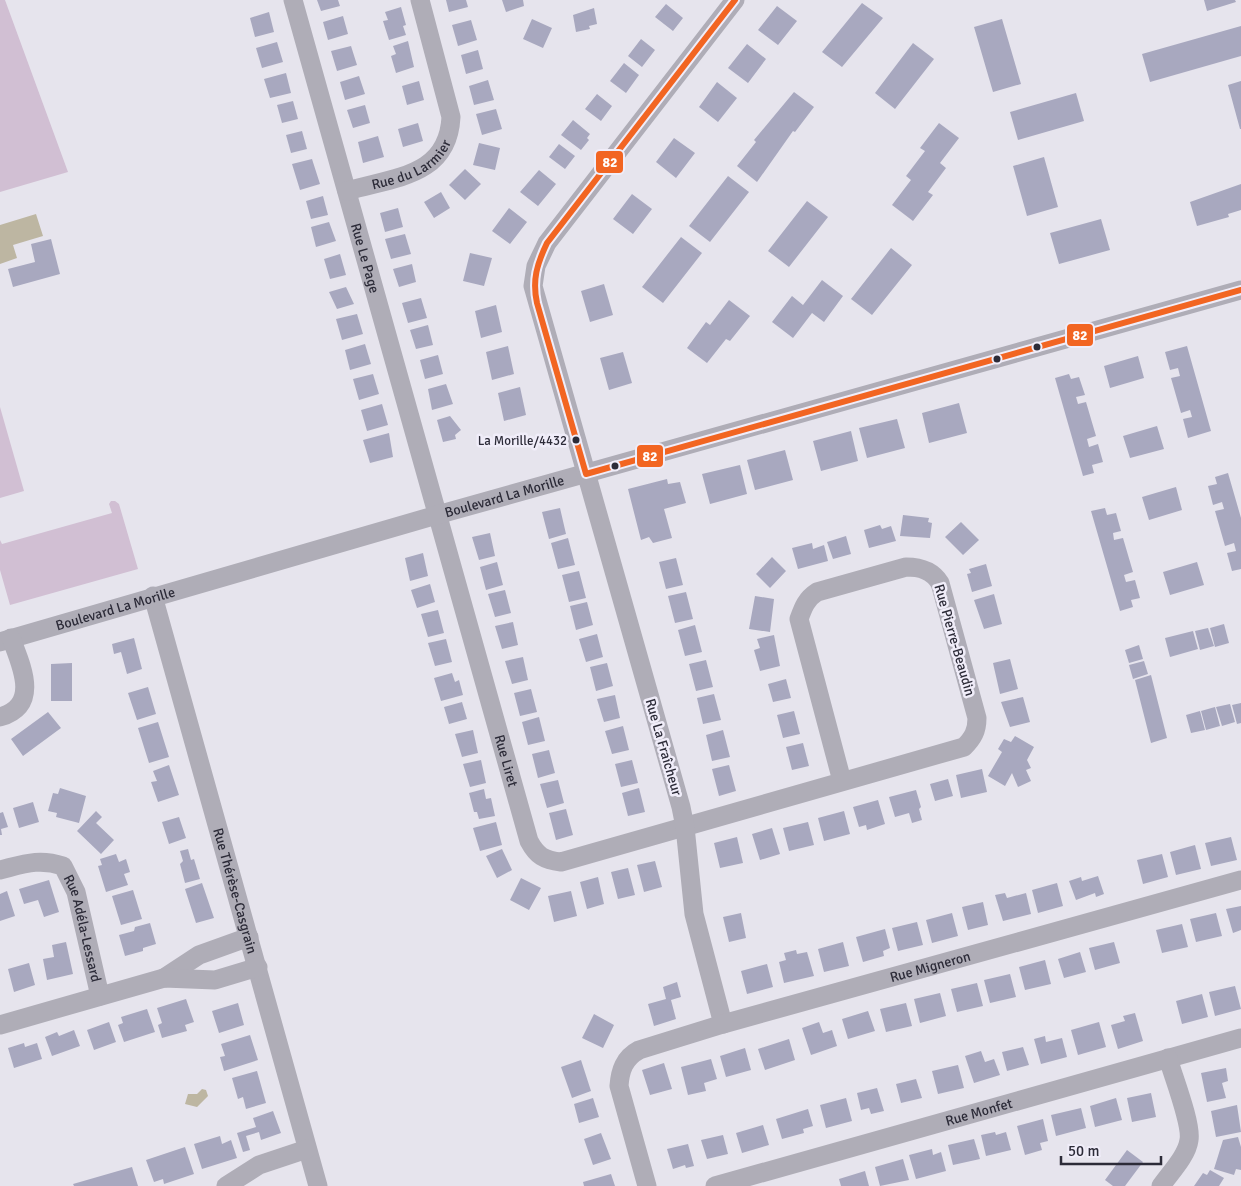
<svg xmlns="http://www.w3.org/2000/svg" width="1241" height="1186" font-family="Signika,sans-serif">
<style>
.green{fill:#d1bfd3}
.water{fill:#bdb6a2}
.building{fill:#a8a8bf}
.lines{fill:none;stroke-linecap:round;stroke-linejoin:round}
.minor{stroke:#afadb7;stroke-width:19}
.bus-1-casing{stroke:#f0edf9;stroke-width:10}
.bus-1{stroke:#f26522;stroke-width:6}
.bus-dot{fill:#2c2b38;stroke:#f0edf9;stroke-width:2}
.labels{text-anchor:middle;stroke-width:5;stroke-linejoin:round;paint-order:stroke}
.bus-label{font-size:13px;fill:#2c2b38;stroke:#f0edf9;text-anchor:end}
.street-label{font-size:14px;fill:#2c2b38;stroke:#f0edf9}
.line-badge{stroke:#f0edf9;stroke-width:2}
.badge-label{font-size:14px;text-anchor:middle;font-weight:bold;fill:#fff}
</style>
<rect width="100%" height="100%" fill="#e6e4ed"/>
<path class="green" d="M0 0H5L68 172 0 192Z
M0 407 24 491 0 498Z
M111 501H115L119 504 138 569 10 605 0 570V540L2 544 112 513 109 504Z"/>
<path class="water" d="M36 214 43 236 13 245 17 258 0 264V225Z
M202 1089 206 1090 208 1096 197 1107 185 1104 188 1094H197Z"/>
<path class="building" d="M317 0H338L340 6 321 11Z
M446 0H466L468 7 449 12Z
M502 0H523L524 6 506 12Z
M1204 0H1235L1236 2 1207 11Z
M862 3 883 18 842 67 822 52Z
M666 4 683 18 673 31 655 17Z
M777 6 797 21 778 45 758 30Z
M401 7 406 25 403 26 406 35 389 40 383 21 388 20 385 12Z
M594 8 597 24 589 26 590 29 576 32 573 15Z
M269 12 274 32 255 37 250 18Z
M343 16 348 34 328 40 323 22Z
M532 19 552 28 543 48 523 39Z
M1002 19 1021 84 993 92 974 27Z
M471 20 477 40 458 46 452 25Z
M1241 26V56L1150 82 1142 54Z
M641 39 655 50 642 67 628 56Z
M408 41 414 67 396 73 391 56 396 54 393 46Z
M277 42 283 62 262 68 256 48Z
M913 43 934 59 895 109 875 93Z
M747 44 766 59 748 83 728 68Z
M351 46 357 65 337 71 331 51Z
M478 50 483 69 466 74 461 55Z
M624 63 639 75 626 93 610 81Z
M286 73 291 93 270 98 264 79Z
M359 76 365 94 345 100 340 82Z
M488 80 494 100 474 105 469 86Z
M419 81 424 100 407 105 402 86Z
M1241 81V129H1240L1228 85Z
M717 82 737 98 718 122 699 107Z
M794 92 814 107 795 132 793 131 757 182 737 166 756 142 754 140Z
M1076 93 1084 121 1018 140 1010 112Z
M597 94 612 106 601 121 585 109Z
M293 101 298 119 282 123 277 105Z
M365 105 370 123 353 128 347 110Z
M496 109 502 129 482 135 476 114Z
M573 120 590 134 587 138 589 140 581 150 561 135Z
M418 123 423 141 403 147 398 129Z
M939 123 959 138 940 163 946 168 928 192 933 195 913 221 892 205 911 180 906 176 925 151 920 148Z
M302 131 307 149 291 153 286 135Z
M378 136 384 157 363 163 358 142Z
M674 138 695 153 676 178 656 162Z
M479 143 500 148 495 170 473 165Z
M559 144 575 156 565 169 549 157Z
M1044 157 1058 207 1027 216 1013 166Z
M312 159 320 184 300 190 292 164Z
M465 169 481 184 465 200 449 185Z
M539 170 556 184 538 206 520 192Z
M728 176 749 192 710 242 689 226Z
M1241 184V210L1228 214 1229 217 1197 226 1190 202Z
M441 192 450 208 434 218 424 202Z
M632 194 652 209 633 234 613 219Z
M323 196 328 215 311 219 306 201Z
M807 201 828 217 789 267 768 251Z
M398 208 403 227 385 232 380 213Z
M509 208 527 222 510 244 492 231Z
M1101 219 1110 250 1059 264 1050 233Z
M329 222 336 241 316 247 311 227Z
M405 234 411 254 391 259 385 239Z
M681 237 702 253 663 303 642 287Z
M51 239 60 274 13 287 8 269 35 262 31 244Z
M891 248 912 265 872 315 851 299Z
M470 253 492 258 484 286 463 281Z
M340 254 346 275 330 279 324 259Z
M412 264 416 282 399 287 393 269Z
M822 280 843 296 824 322 812 313 793 338 772 322 792 296 803 305Z
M604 284 613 315 590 322 581 291Z
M346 287 354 304 337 309 329 292Z
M421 298 427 318 408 323 402 303Z
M729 300 750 316 730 341 726 339 707 363 687 348 706 322 710 325Z
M496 305 502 332 481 338 475 311Z
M357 314 363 334 342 340 336 319Z
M428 325 433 345 416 349 410 330Z
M365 344 371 364 350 370 345 350Z
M508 346 514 374 492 380 486 352Z
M1187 346 1211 431 1188 438 1183 419 1192 417 1190 410 1181 413 1171 378 1180 376 1178 368 1170 370 1165 352Z
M623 352 632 383 609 390 600 358Z
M438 355 443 374 425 379 420 360Z
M1138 356 1144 378 1110 388 1104 366Z
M373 374 379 394 359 400 353 379Z
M1069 374 1071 379 1079 377 1085 395 1076 397 1078 404 1086 402 1096 436 1087 439 1089 447 1098 444 1103 462 1092 465 1094 473 1083 476 1055 378Z
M446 384 453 404 432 410 428 389Z
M520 387 526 415 504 421 498 393Z
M959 403 967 433 929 443 922 413Z
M382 404 388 425 367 431 361 410Z
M450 416 461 430 455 435 456 439 443 442 437 420Z
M897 419 905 448 867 458 859 428Z
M1157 426 1164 449 1130 458 1123 436Z
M851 431 858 461 821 471 813 441Z
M389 433 393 457 370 463 363 440Z
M785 450 793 480 755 490 747 460Z
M740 465 747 494 710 504 702 474Z
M1228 473 1241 518V569L1232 571 1227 553 1236 551 1234 543 1225 546 1215 511 1224 509 1222 502 1213 505 1208 486 1217 484 1215 477Z
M667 479 668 484 680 482 686 503 664 509 672 538 653 543 649 537 641 540 628 489Z
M1176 487 1182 510 1149 520 1142 497Z
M560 508 566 534 549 539 542 512Z
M1105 508 1107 515 1116 513 1121 531 1113 533 1114 540 1123 538 1133 572 1124 575 1126 582 1135 580 1140 598 1131 600 1133 607 1120 611 1091 511Z
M903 515 929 518 928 522 932 523 930 538 900 536Z
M961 522 979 540 963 555 945 537Z
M880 525 882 529 891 526 896 541 869 548 864 530Z
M490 533 495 556 479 560 472 537Z
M846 536 851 554 833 559 827 542Z
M568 538 575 565 558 569 551 543Z
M812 543 813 549 824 545 828 561 798 569 792 548Z
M423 553 428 576 410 581 405 558Z
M772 557 786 571 770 588 756 574Z
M676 558 683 585 666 589 659 562Z
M497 562 503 585 486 590 480 567Z
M1197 562 1204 585 1170 595 1163 572Z
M986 564 992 586 972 592 967 574 971 573 969 569Z
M579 571 586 598 569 602 562 575Z
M430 584 435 602 417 608 411 590Z
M505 590 511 613 495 617 488 594Z
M686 592 693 619 675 623 668 596Z
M994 594 1002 624 984 629 974 600Z
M755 596 774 599 770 632 749 629Z
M587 602 593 625 576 630 570 606Z
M438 610 444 633 428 637 421 614Z
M513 622 518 645 502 649 495 626Z
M1224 624 1229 643 1215 647 1210 628Z
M695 625 702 652 685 656 678 630Z
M1208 628 1214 646 1200 650 1195 631Z
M1193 631 1198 649 1170 657 1165 638Z
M597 634 603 657 586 662 579 639Z
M774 635 780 666 760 671 754 650 760 648 757 639Z
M134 638 142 669 127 674 121 652 114 654 112 644Z
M446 639 452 662 435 666 428 643Z
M1139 645 1143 659 1129 663 1125 650Z
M523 657 528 680 512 684 505 661Z
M1010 659 1018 689 1000 694 993 663Z
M706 660 713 687 696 691 689 664Z
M1144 661 1148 674 1133 679 1129 665Z
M72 663V701H51V664Z
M607 663 613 686 596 691 590 667Z
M452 673 455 682 459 680 463 695 441 701 434 678Z
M1151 675 1167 738 1151 743 1135 680Z
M786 679 791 698 773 702 768 684Z
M148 687 156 714 137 720 128 693Z
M531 689 537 712 520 716 514 693Z
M714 694 721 720 703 724 697 698Z
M615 695 620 718 604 722 597 699Z
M1023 697 1030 722 1010 727 1001 702Z
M462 702 467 719 449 724 444 707Z
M1241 703V723L1237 724 1232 705Z
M1230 704 1235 722 1222 726 1216 707Z
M1215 707 1220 726 1206 730 1201 711Z
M794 711 800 734 783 738 777 715Z
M1200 711 1205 730 1191 733 1186 715Z
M48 712 61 728 23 756 11 739Z
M539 717 545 741 528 745 522 722Z
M158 722 169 757 149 763 138 728Z
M623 726 629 750 612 754 605 731Z
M473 730 478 753 462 757 455 734Z
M723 730 730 757 712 761 706 735Z
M1015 736 1034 747 1027 760 1031 768 1026 770 1031 781 1018 787 1012 773 1005 786 988 776 1002 752 998 749 1004 739 1011 742Z
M803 743 809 766 792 770 786 747Z
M549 750 555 773 538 778 532 754Z
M481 760 486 783 470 787 463 764Z
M632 760 638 783 621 787 615 764Z
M169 765 179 795 158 802 151 782 157 781 153 771Z
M729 765 736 791 719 796 712 769Z
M982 769 987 792 961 798 956 775Z
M948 779 953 796 935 801 930 784Z
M558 780 564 803 547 808 540 784Z
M60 788 86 796 79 823 56 817 57 813 48 811 53 793 58 794Z
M639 788 645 812 628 816 622 793Z
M484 789 486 799 491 798 495 816 479 819 477 812H474L469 793Z
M916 790 921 807 919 809 922 820 912 823 909 813 895 817 889 797Z
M878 800 885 824 867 830 866 825 859 827 853 807Z
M33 802 39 822 19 828 13 808Z
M566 809 573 835 556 840 549 813Z
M96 811 102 817 96 823 114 840 101 854 77 831Z
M844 811 850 834 824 841 818 818Z
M3 812 8 827 1 829 2 835H0V813Z
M179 817 186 838 169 844 162 822Z
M496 822 502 845 480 851 473 828Z
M808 822 814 845 789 851 783 828Z
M772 828 780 854 760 860 752 834Z
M737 837 743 863 720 868 714 843Z
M1231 837 1237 860 1211 866 1205 843Z
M1195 845 1201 869 1176 875 1170 852Z
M188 849 191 860 194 859 200 879 185 883 180 864 183 861 180 851Z
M502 849 512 870 497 878 486 856Z
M116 854 119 862 126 859 130 872 124 874 128 885 106 892 98 866 102 865 100 859Z
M1162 854 1168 877 1143 884 1137 860Z
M655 861 662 887 644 892 637 865Z
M628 868 635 895 618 899 611 872Z
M1098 876 1104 894 1096 897 1095 893 1076 900 1069 881 1081 877 1082 881Z
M598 877 604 904 587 909 580 882Z
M521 878 541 888 529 910 510 900Z
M49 880 59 912 44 917 38 900 24 904 19 889Z
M202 883 214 918 196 923 185 889Z
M1057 883 1063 906 1038 913 1032 890Z
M133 890 142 919 121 925 112 896Z
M7 891 15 916 0 921V894Z
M571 891 577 916 554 922 548 896Z
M1005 893 1007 898 1026 893 1031 914 1003 921 995 895Z
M983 902 988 925 968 930 962 907Z
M1241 906V930L1233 933 1226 909Z
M741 913 746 938 729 942 723 917Z
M952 913 958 936 932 943 926 920Z
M1216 913 1222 936 1196 942 1190 919Z
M917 922 923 945 898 951 892 928Z
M150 923 156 944 143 948V951L125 956 119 935 134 931 135 927Z
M1182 924 1188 947 1162 953 1156 930Z
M885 929 890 948 883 951 884 956 863 962 856 937Z
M66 942 73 974 47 980 43 959 54 957 52 945Z
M843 942 849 966 824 972 818 949Z
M1114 942 1120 963 1095 970 1089 948Z
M796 950 797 954 807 952 814 976 784 983 779 962 786 960 784 953Z
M1080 952 1086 972 1064 978 1058 959Z
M1045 960 1051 984 1025 990 1019 967Z
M29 963 35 985 14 992 8 969Z
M767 964 773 987 747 994 741 971Z
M1010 974 1016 997 990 1003 984 980Z
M677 982 681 997 671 1000 676 1019 654 1026 648 1004 666 999 663 987Z
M977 983 983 1006 957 1012 951 989Z
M1235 986 1241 1009 1215 1016 1209 992Z
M940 993 946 1016 920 1023 914 999Z
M1202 994 1208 1017 1182 1024 1176 1001Z
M186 999 194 1022 185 1025 187 1031 162 1038 158 1025 162 1023 157 1008Z
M238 1003 244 1025 219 1033 212 1011Z
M906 1003 912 1026 886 1032 880 1009Z
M147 1009 155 1032 124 1042 118 1025 123 1023 121 1017Z
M868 1011 875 1031 848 1039 842 1019Z
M1135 1013 1143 1041 1118 1049 1111 1025 1125 1021 1123 1016Z
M594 1014 614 1025 603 1048 582 1038Z
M109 1022 116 1042 94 1050 87 1030Z
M819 1022 823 1033 832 1030 837 1046 811 1055 802 1028Z
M1099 1022 1106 1047 1078 1055 1071 1030Z
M74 1030 80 1046 52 1056 45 1037 57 1032 59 1036Z
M250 1035 258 1060 224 1071 220 1057 225 1056 221 1044Z
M1045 1036 1046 1042 1062 1038 1067 1057 1041 1064 1034 1039Z
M789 1039 795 1060 765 1070 758 1049Z
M24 1043 25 1047 37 1043 42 1059 14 1068 8 1048Z
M1023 1047 1029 1065 1007 1071 1002 1052Z
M745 1048 751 1070 726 1077 720 1056Z
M981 1051 985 1062 994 1059 1000 1075 974 1083 965 1056Z
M711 1059 717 1079 704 1083 706 1091 688 1095 681 1067Z
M581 1060 591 1091 572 1098 561 1067Z
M664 1063 672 1089 650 1095 642 1070Z
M958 1065 964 1088 938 1094 932 1071Z
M1226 1068 1228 1081 1222 1083 1226 1098 1207 1102 1201 1073Z
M257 1071 266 1103 246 1109 243 1097 238 1099 232 1078Z
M916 1079 922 1098 901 1103 896 1084Z
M877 1088 884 1111 871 1114 869 1108 861 1110 857 1093Z
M1151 1093 1156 1117 1132 1122 1127 1098Z
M593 1098 599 1117 579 1123 574 1104Z
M846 1098 852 1121 826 1128 820 1105Z
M1116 1098 1122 1120 1095 1127 1090 1106Z
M1237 1105 1241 1132 1216 1137 1211 1111Z
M1081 1108 1086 1128 1056 1136 1051 1115Z
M808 1109 813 1126 803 1129 804 1133 782 1139 776 1119Z
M273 1111 281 1133 261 1140 259 1132 246 1136 250 1150 243 1152 237 1133 256 1127 253 1118Z
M1043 1119 1048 1141 1040 1143 1042 1150 1025 1155 1017 1126Z
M763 1125 769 1145 742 1153 736 1133Z
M995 1132 996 1135 1006 1132 1011 1150 986 1156 981 1135Z
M601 1133 611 1159 593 1165 584 1139Z
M723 1135 728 1154 707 1159 701 1140Z
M220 1136 222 1144 231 1140 237 1158 202 1169 194 1144Z
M1238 1137 1241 1147V1170L1236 1169 1234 1175 1214 1169 1223 1140Z
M974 1139 980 1159 953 1165 948 1145Z
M688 1144 694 1166 686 1168 685 1165 673 1169 667 1149Z
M185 1147 194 1174 164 1184 163 1179 154 1182 146 1160Z
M932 1149 933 1155 941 1152 946 1171 916 1179 909 1155Z
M1127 1150 1143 1162 1125 1186H1113L1105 1180Z
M903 1159 909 1180 880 1186 875 1167Z
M132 1167 138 1186H74L73 1184Z
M1210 1170 1224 1178 1219 1186H1194L1203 1173 1207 1175Z
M865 1171 869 1186H841L839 1179Z
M611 1174 615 1186H584L583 1182Z"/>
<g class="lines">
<g class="minor">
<path id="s1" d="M293 0 529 841C537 856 544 860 561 862L964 747C973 738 977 731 977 718L940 583C932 570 920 567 906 567L817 592C806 599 803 608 799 619L842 781"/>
<path id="s2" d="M347 191C394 177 448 177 451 117L420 0"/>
<path id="s3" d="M153 596 318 1186"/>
<path id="s4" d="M0 642 437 515 1241 290"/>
<path d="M0 717C41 705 21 665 11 638"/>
<path id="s5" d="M0 870C24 864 39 858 63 866L76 892 100 996"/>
<path d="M164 978 199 955 249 937"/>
<path d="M723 1024 694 914 685 827 681 807 533 286 536 266 547 243 735 0"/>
<path d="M0 1025 164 978 215 980 258 967"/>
<path d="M226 1186 259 1165 307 1149"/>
<path id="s6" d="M647 1186 619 1086C620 1071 624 1058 639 1050L723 1024 1241 880"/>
<path id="s7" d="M715 1186 1241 1038"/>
<path d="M1161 1186C1170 1173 1187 1156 1189 1140 1192 1124 1173 1076 1168 1058"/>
</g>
<defs>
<path id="bus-1" d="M735 0 547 243C537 264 532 280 537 303L586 474 1241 290"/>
</defs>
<use href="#bus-1" class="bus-1-casing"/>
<use href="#bus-1" class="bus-1"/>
</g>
<g class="bus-dot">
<circle cx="1037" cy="347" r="4.5"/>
<circle cx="997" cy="359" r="4.5"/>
<circle cx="576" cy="440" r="4.5"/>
<circle cx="615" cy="466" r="4.5"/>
</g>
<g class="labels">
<g class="bus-label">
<text x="567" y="445">La Morille/4432</text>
</g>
<g class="street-label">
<text dy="5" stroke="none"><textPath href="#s2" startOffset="71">Rue du Larmier</textPath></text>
<text dy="5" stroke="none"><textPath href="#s1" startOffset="268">Rue Le Page</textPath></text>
<text dy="5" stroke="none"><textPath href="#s4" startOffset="525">Boulevard La Morille</textPath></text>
<text dy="5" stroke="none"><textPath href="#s4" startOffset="120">Boulevard La Morille</textPath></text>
<text transform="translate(955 640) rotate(74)" y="5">Rue Pierre-Beaudin</text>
<text transform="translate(664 747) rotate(74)" y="5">Rue La Fraîcheur</text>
<text dy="5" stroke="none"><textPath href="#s1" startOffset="790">Rue Liret</textPath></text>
<text dy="5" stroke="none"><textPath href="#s3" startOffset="306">Rue Thérèse-Casgrain</textPath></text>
<text dy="5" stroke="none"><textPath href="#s5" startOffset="130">Rue Adéla-Lessard</textPath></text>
<text dy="5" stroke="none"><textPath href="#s6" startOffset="450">Rue Migneron</textPath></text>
<text dy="5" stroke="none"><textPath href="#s7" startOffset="274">Rue Monfet</textPath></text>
</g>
</g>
<g class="line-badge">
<rect x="595" y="150" width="29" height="24" rx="5" fill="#f26522"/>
<rect x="1066" y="323" width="28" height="24" rx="5" fill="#f26522"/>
<rect x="636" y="444" width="28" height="24" rx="5" fill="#f26522"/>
</g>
<g class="badge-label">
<text x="610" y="167">82</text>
<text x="1080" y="340">82</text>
<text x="650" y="461">82</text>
</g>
<path d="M1061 1156v8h100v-8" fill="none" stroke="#2c2b38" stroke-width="2.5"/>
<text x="1068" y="1156" font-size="15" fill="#2c2b38" stroke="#f0edf9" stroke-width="4" paint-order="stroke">50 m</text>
</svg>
